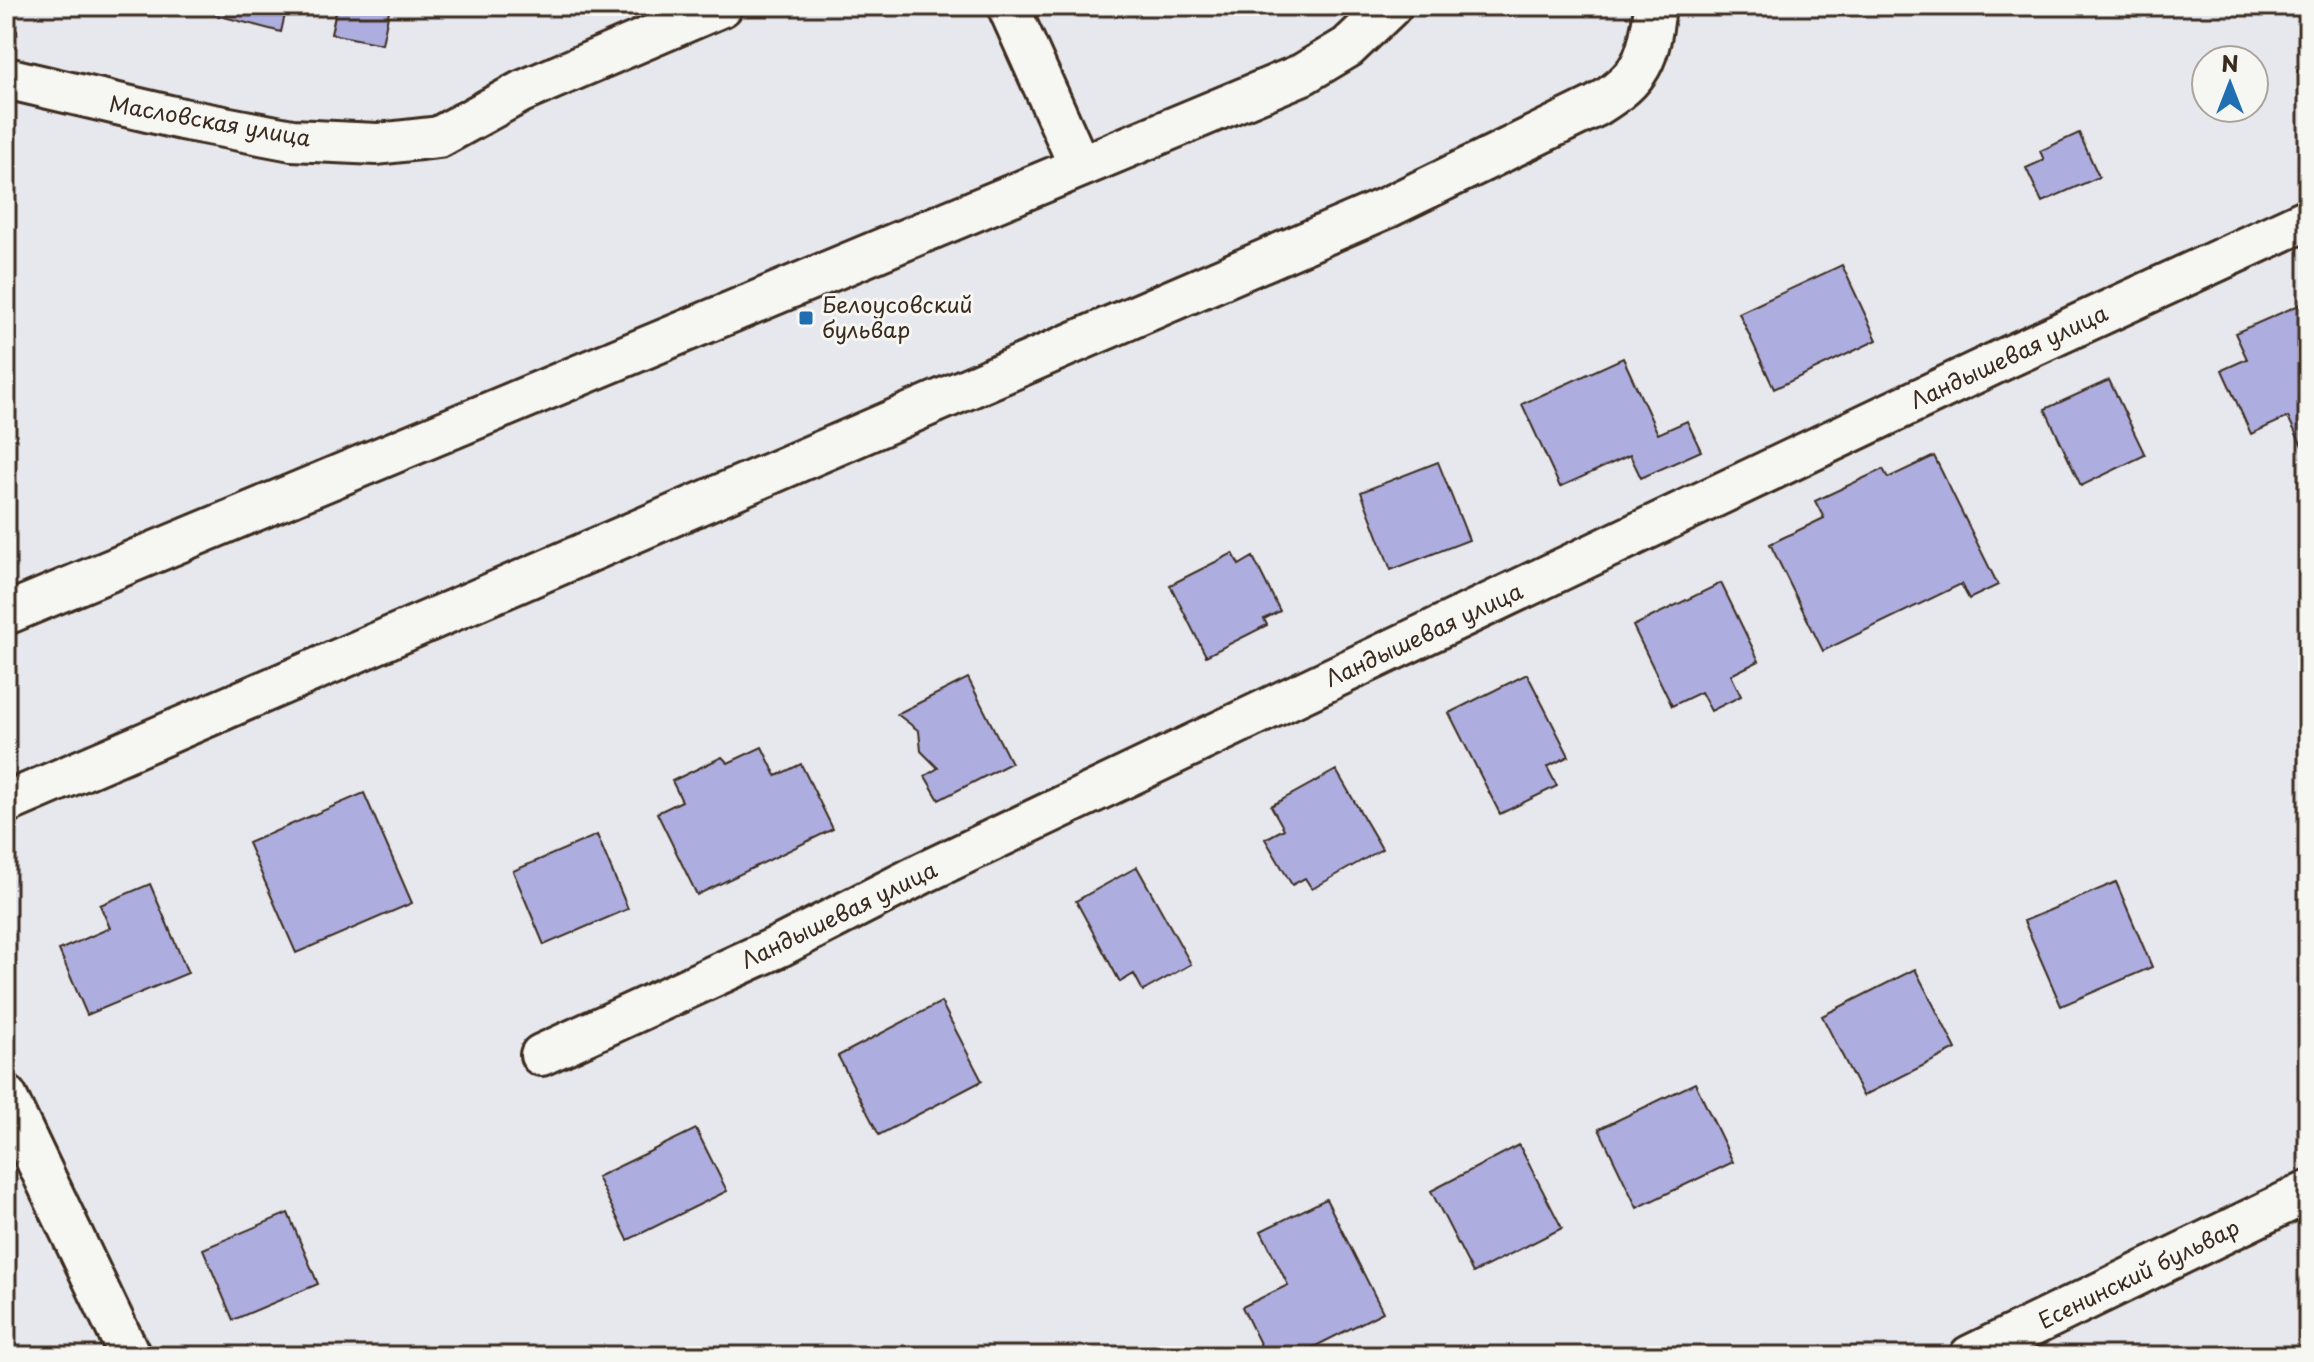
<svg xmlns="http://www.w3.org/2000/svg" width="2314" height="1362" font-family="'Playpen Sans',sans-serif">
<style>
.building{fill:#adaedf;stroke:#3b2a1e;stroke-width:2}
.lines{fill:none;stroke-linecap:round;stroke-linejoin:round}
.minor-casing{stroke:#3b2a1e;stroke-width:46}
.path{stroke:#3b2a1e;stroke-width:5;stroke-dasharray:6 6;stroke-linecap:butt}
.minor{stroke:#f6f6f2;stroke-width:40}
.poi-dot{fill:#1f6fb2;stroke:#f6f6f2;stroke-width:3}
.labels{text-anchor:middle;stroke-width:6;stroke-linejoin:round;paint-order:stroke}
.street-label{font-size:22px;fill:#3b2a1e;stroke:#f6f6f2}
.poi-label{font-size:22px;fill:#3b2a1e;stroke:#f6f6f2;text-anchor:start}
</style>
<rect width="100%" height="100%" fill="#e7e8ee"/>
<filter id="ink" filterUnits="userSpaceOnUse"><feTurbulence type="fractalNoise" baseFrequency=".0125" numOctaves="2"/><feDisplacementMap in="SourceGraphic" scale="16" xChannelSelector="R" yChannelSelector="G"/><feConvolveMatrix kernelMatrix="1 2 1 2 8 2 1 2 1" color-interpolation-filters="sRGB"/></filter>
<g filter="url(#ink)">
<path class="building" d="M182 6H287L281 32Z
M337 6H390L382 44 331 34Z
M2079 133 2099 177 2042 202 2026 168 2044 160 2040 151Z
M1842 265 1877 340 1774 389 1739 313Z
M2308 301V445L2303 448 2288 417 2251 434 2222 370 2247 359 2235 333Z
M1623 358 1658 434 1687 421 1701 451 1641 478 1630 455 1560 487 1522 404Z
M2109 380 2145 455 2081 486 2045 409Z
M1934 456 1998 585 1969 599 1961 584 1823 651 1770 544 1824 518 1815 501 1883 469 1888 478Z
M1438 462 1469 540 1391 570 1361 492Z
M1233 553 1239 565 1253 557 1280 611 1264 619 1267 625 1206 656 1170 585Z
M1721 583 1759 661 1731 675 1741 696 1711 711 1701 692 1672 706 1633 626Z
M1527 674 1569 756 1547 767 1557 786 1500 814 1449 713Z
M968 678 1011 763 939 800 925 776 938 768 921 751 919 731 897 714Z
M762 747 776 776 801 764 833 829 697 895 657 813 682 801 672 781 722 757 728 763Z
M1336 770 1382 849 1312 889 1305 878 1292 885 1265 839 1284 829 1271 806Z
M364 793 412 903 296 953 248 843Z
M597 835 628 909 544 945 513 871Z
M1137 867 1191 964 1143 991 1134 974 1120 982 1076 901Z
M2116 882 2152 967 2061 1006 2024 921Z
M150 884 188 973 87 1015 59 950 110 928 100 905Z
M1915 969 1956 1049 1863 1096 1822 1016Z
M941 1002 982 1081 879 1135 838 1056Z
M1695 1083 1733 1162 1637 1208 1599 1129Z
M696 1129 727 1191 628 1240 597 1177Z
M1519 1145 1562 1228 1473 1273 1431 1191Z
M1326 1199 1383 1312 1296 1356H1266L1242 1307 1288 1285 1261 1231Z
M288 1213 318 1284 233 1320 203 1249Z
M2241 1347 2245 1356H2222Z"/>
<g class="lines">
<defs>
<path id="minor" d="M1008 6 1080 167
M6 78 182 119 292 140 377 144 439 137 521 92 722 6
M6 614 1303 74 1348 47 1391 6
M6 803 1386 208 1596 106C1642 78 1649 59 1655 6
M541 1055 782 945 923 873 2006 358 2308 219
M6 1096 130 1356
M1970 1356 2308 1192"/>
</defs>
<use href="#minor" class="minor-casing"/>
<path class="path" d="M13 6 16 37"/>
<use href="#minor" class="minor"/>
</g>
</g>
<rect class="poi-dot" x="798" y="310" width="16" height="16" rx="4"/>
<g class="labels">
<g class="street-label">
<text transform="translate(210 121) rotate(10)" y="8">Масловская улица</text>
<text transform="translate(2009 357) rotate(-25)" y="8">Ландышевая улица</text>
<text transform="translate(1424 635) rotate(-25)" y="8">Ландышевая улица</text>
<text transform="translate(839 915) rotate(-26)" y="8">Ландышевая улица</text>
<text transform="translate(2139 1274) rotate(-26)" y="8">Есенинский бульвар</text>
</g>
<g class="poi-label">
<text x="822" y="313">Белоусовский<tspan x="822" dy="25">бульвар</tspan></text>
</g>
</g>
<rect width="2314" height="1362" fill="none" stroke="#f6f6f2" stroke-width="32"/>
<rect x="16" y="16" width="2282" height="1330" fill="none" stroke="#3b2a1e" stroke-width="3" filter="url(#ink)"/>
<g transform="translate(2230 84)"><circle r="38" fill="#f6f6f2" stroke="#aba49d" stroke-width="2"/>
<path d="M0-6L14 30L0 20L-14 30Z" fill="#1f6fb2"/>
<text y="-12" font-size="22" font-weight="bold" text-anchor="middle" fill="#3b2a1e">N</text>
</g>
</svg>
